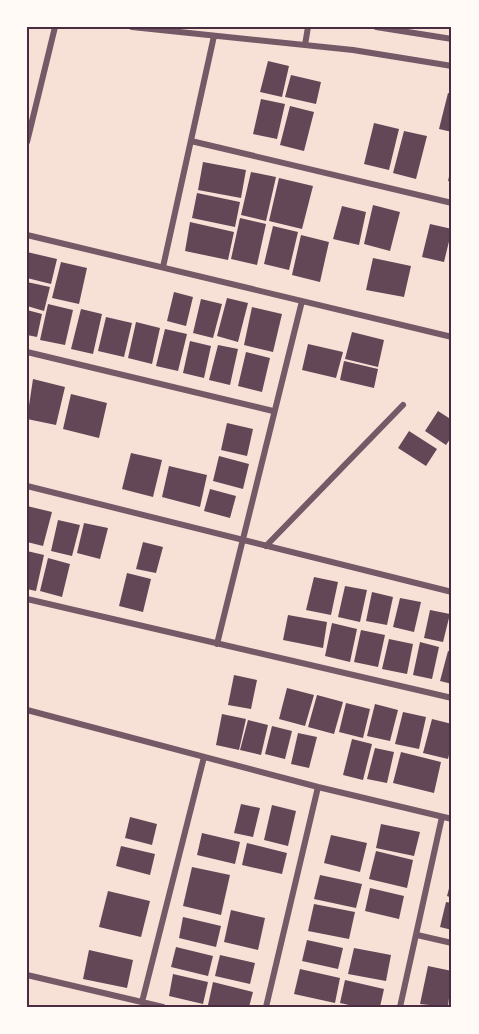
<svg xmlns="http://www.w3.org/2000/svg" width="479" height="1034" font-family="'Sofia Sans Condensed',sans-serif">
<style>
.building{fill:#644757}
.lines{fill:none;stroke-linecap:round;stroke-linejoin:round}
.minor{stroke:#755966;stroke-width:6}
.neatline{fill:none;stroke:#4a2c40;stroke-width:2}
</style>
<rect width="100%" height="100%" fill="#f7e1d7"/>
<path class="building" d="M268 61 289 66 282 97 260 92Z
M291 75 321 82 316 104 285 97Z
M448 93 452 94V132L439 129Z
M261 99 285 104 277 139 253 134Z
M290 106 314 112 304 151 280 145Z
M374 123 399 129 389 170 364 164Z
M404 131 427 136 416 179 393 173Z
M203 162 246 170 241 198 198 190Z
M451 167H452V182L448 181Z
M251 172 276 177 266 221 241 215Z
M279 178 313 186 302 229 269 221Z
M197 193 240 202 235 227 192 218Z
M373 205 400 212 390 251 364 244Z
M342 206 366 212 359 245 333 239Z
M240 218 266 224 257 265 231 259Z
M190 222 234 232 228 260 185 251Z
M430 224 452 229 444 262 422 257Z
M273 226 298 232 289 270 264 264Z
M301 235 329 242 320 282 292 275Z
M27 252 57 259 51 284 27 278Z
M373 258 411 266 404 297 366 290Z
M61 262 87 268 79 304 52 298Z
M27 282 50 287 44 311 27 306Z
M174 292 193 297 186 326 167 321Z
M227 298 248 303 238 342 217 336Z
M201 299 222 304 213 338 193 333Z
M48 304 73 310 65 345 40 340Z
M252 307 282 314 273 352 244 345Z
M81 309 102 314 93 354 71 349Z
M27 310 42 314 37 337 27 335Z
M106 317 132 323 124 357 98 351Z
M136 322 160 328 152 364 128 358Z
M165 329 187 334 178 371 156 366Z
M352 332 384 340 378 367 345 359Z
M190 341 211 346 204 378 183 373Z
M308 344 343 352 336 378 302 370Z
M218 345 238 349 230 385 209 380Z
M246 352 270 358 262 392 238 386Z
M344 361 378 369 374 388 340 380Z
M33 379 65 387 56 425 27 419Z
M71 394 107 403 99 438 63 429Z
M438 411 452 420V436L446 445 425 431Z
M227 423 253 429 247 456 221 450Z
M409 431 437 449 426 466 398 448Z
M131 453 162 460 153 497 122 489Z
M219 456 249 464 243 489 213 481Z
M169 466 207 475 200 507 162 497Z
M210 489 236 496 230 518 204 511Z
M27 506 52 512 43 546 27 542Z
M58 520 80 525 72 556 51 551Z
M84 523 108 528 100 559 77 553Z
M143 542 163 547 156 573 136 569Z
M27 551 44 555 36 591 27 589Z
M48 558 70 564 62 597 40 591Z
M127 573 151 579 143 612 119 606Z
M314 577 338 582 331 615 306 610Z
M345 586 367 590 360 622 338 617Z
M372 592 393 597 387 625 366 621Z
M400 598 421 602 414 632 393 627Z
M430 610 450 614 443 642 424 638Z
M288 615 327 622 323 648 283 640Z
M332 623 357 629 350 662 325 656Z
M361 630 385 635 378 667 354 662Z
M389 639 413 644 407 674 382 669Z
M420 642 439 647 432 679 413 675Z
M448 651 452 652V684L440 681Z
M234 675 257 680 251 709 228 705Z
M287 688 314 695 305 726 279 719Z
M317 695 343 702 334 734 308 727Z
M346 703 370 709 363 738 339 732Z
M375 704 398 710 390 741 367 736Z
M403 712 426 717 419 749 395 744Z
M222 714 246 719 239 750 216 745Z
M432 719 452 724V743L448 759 423 753Z
M248 720 268 725 261 755 240 750Z
M272 726 292 731 285 759 265 754Z
M298 733 317 737 309 768 291 764Z
M352 739 372 744 363 780 343 775Z
M375 748 394 752 387 783 367 779Z
M401 752 441 762 434 793 393 783Z
M241 804 260 808 253 837 234 833Z
M272 805 296 811 288 846 264 840Z
M130 817 157 824 152 845 125 838Z
M381 824 420 832 414 856 376 848Z
M202 833 240 842 235 864 197 855Z
M331 835 367 843 360 872 324 863Z
M247 843 287 853 282 874 242 865Z
M121 846 155 854 150 875 116 866Z
M376 851 413 860 407 888 369 879Z
M192 867 230 875 221 915 183 906Z
M320 875 362 884 356 908 314 899Z
M452 877V898L447 896Z
M370 888 404 896 399 919 365 911Z
M108 891 150 901 141 937 99 927Z
M446 902 452 903V930L440 927Z
M314 904 355 912 349 939 308 931Z
M231 910 265 918 258 950 224 942Z
M183 917 221 926 216 947 179 938Z
M307 940 343 948 338 969 302 961Z
M176 947 213 956 208 976 171 967Z
M354 948 391 955 386 981 348 974Z
M89 950 133 960 127 988 83 979Z
M220 955 255 963 250 984 215 976Z
M428 966 452 971 448 1007 420 1004Z
M300 969 340 978 335 1003 294 994Z
M173 974 208 982 203 1004 169 996Z
M345 980 384 989 380 1007H358L340 1003Z
M213 982 253 992 249 1007 208 1005Z"/>
<g class="lines">
<path class="minor" d="M132 27 353 50 452 66
M376 27 452 39
M305 45 308 27
M191 141 452 203
M27 142 55 27
M27 235 452 337
M163 267 214 36
M27 352 273 411
M27 486 452 592
M266 546 403 405
M27 599 452 698
M217 644 302 301
M27 710 318 787 452 819
M417 935 452 943
M27 975 163 1007
M142 1002 204 757
M266 1007 318 787
M400 1007 442 817"/>
</g>
<rect width="479" height="1034" fill="none" stroke="#fffaf5" stroke-width="57"/>
<rect x="28" y="28" width="422" height="978" class="neatline"/>
</svg>
